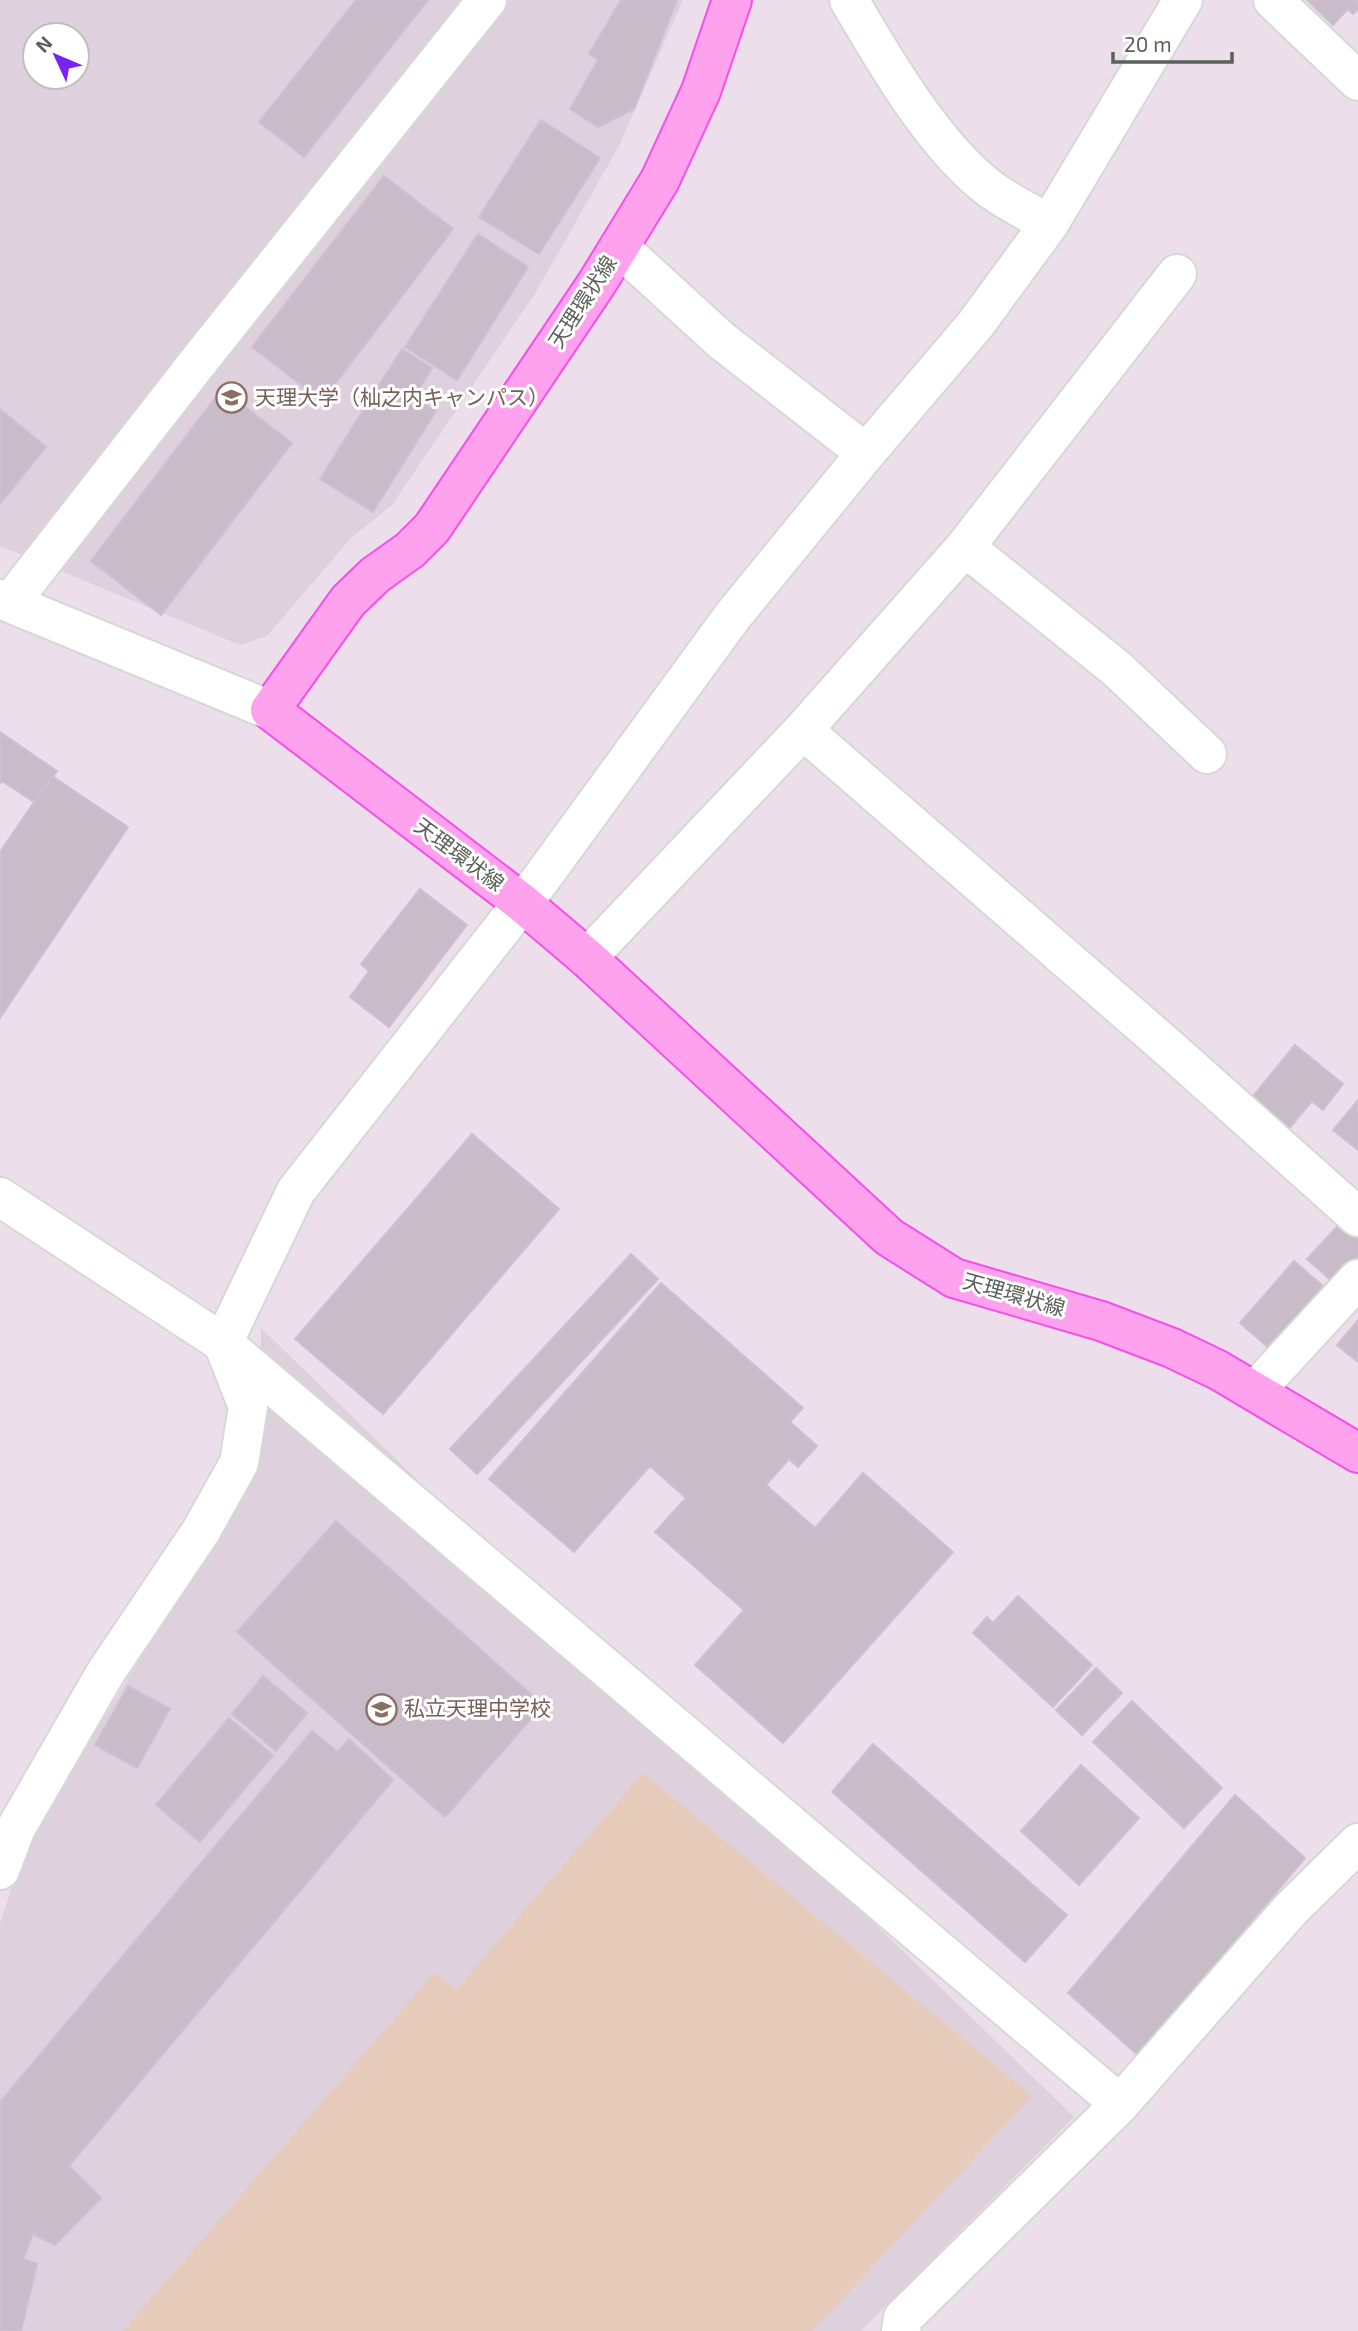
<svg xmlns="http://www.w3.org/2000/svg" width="1358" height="2331" font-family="'Exo 2','Noto Sans JP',sans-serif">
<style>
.education{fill:#dfd0dd;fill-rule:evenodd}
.pitch{fill:#e6caba}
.building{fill:#c7bcc7;stroke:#d1bed0;stroke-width:2}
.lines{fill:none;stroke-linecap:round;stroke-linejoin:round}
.minor-casing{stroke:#d2dad3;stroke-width:42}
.major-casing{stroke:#f74eea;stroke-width:42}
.minor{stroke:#fff;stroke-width:38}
.major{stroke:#ffa2ed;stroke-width:38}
.labels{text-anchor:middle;stroke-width:6;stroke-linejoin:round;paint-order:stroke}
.street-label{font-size:21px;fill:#596158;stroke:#fff}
.education-label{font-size:21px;fill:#785e54;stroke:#fff;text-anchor:start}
</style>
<rect width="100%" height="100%" fill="#ecdfeb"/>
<path class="education" d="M0 0H683L620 144 536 292 392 505 351 538 267 636 240 645 0 546ZM35 35H77V77H35Z
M261 1328 1074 2117 861 2331H0V1924L24 1849 194 1570 261 1453Z"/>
<path class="pitch" d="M643 1773 1032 2096 812 2331H123L434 1973 456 1990Z"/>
<path class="building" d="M356 0H428L304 157 259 122Z
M621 0H677L634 109 598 127 570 109 598 60 589 54Z
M1307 0H1358V9L1353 14 1348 9 1333 25Z
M541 120 600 158 539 254 479 217Z
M384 176 453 229 322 401 252 347Z
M478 234 528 267 457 380 405 347Z
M402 349 432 368 414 397 436 411 373 512 320 479Z
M222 389 292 443 161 615 91 561Z
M0 409 46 447 0 504Z
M0 732 57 771 34 802 2 781 0 783Z
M52 776 128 827 0 1018V852Z
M420 889 467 925 389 1027 350 997 369 971 361 964Z
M1295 1045 1343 1084 1323 1110 1312 1101 1287 1131 1249 1101Z
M1358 1100V1150L1333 1130Z
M472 1134 559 1209 383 1414 295 1339Z
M1345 1218 1358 1230V1261L1336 1285 1307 1259Z
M631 1254 658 1279 477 1474 450 1449Z
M1294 1261 1323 1286 1269 1348 1240 1323Z
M661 1283 803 1408 790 1422 817 1446 798 1467 789 1459 766 1485 815 1528 863 1473 953 1552 783 1743 695 1665 744 1610 655 1532 686 1498 650 1466 574 1552 489 1479Z
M1358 1320V1362L1337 1345Z
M336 1521 543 1705 445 1817 237 1632Z
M1018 1596 1092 1665 1053 1707 973 1633 987 1617 993 1623Z
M1096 1668 1122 1693 1082 1735 1056 1710Z
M263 1676 307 1713 276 1751 232 1714Z
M128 1686 170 1709 137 1768 95 1745Z
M1132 1701 1222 1788 1184 1828 1093 1742Z
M229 1718 273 1755 200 1842 156 1805Z
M312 1731 338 1752 349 1739 393 1780 69 2166 101 2198 55 2245 33 2234 23 2259 37 2264 21 2331H0V2102Z
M873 1744 1067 1915 1025 1962 832 1792Z
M1081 1765 1139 1818 1079 1885 1021 1831Z
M1235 1795 1305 1858 1139 2056 1068 1993Z"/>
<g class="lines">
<defs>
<path id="minor" d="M849 0C884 60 934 146 989 188 1007 202 1029 212 1049 224
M1273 0 1358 81
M619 247 722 341 866 453
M965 547 1117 669 1207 754
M0 599 270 710
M10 603 202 357 487 0
M803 730 965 547 1177 274
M587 958 803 730 1171 1050 1358 1217
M0 1197 223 1343 1120 2104
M1255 1391 1358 1279
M0 1870 16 1828 106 1672 201 1531 239 1463 248 1407 223 1343 296 1191 541 879 732 617 866 453 975 325 1049 224 1183 0
M901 2331 903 2318 1120 2104 1291 1909 1358 1843"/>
<path id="major" d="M732 0 701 91 660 180 597 283 432 528 410 550 375 575 348 601 270 710 521 902 587 958 889 1237 954 1278 1101 1321 1172 1348 1218 1370 1358 1453"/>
</defs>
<use href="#minor" class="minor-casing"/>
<use href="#major" class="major-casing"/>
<use href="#minor" class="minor"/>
<use href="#major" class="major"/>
</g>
<defs>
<symbol id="university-ring" viewBox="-11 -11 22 22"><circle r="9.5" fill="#fff" stroke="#8d6e63" stroke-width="1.5"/><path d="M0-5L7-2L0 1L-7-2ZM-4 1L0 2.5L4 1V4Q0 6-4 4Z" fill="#8d6e63"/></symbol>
<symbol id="school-ring" viewBox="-11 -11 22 22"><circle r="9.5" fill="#fff" stroke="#8d6e63" stroke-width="1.5"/><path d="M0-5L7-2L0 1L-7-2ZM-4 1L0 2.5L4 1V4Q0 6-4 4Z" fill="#8d6e63"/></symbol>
</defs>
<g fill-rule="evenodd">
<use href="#university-ring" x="214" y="380" width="35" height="35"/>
<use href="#school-ring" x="364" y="1692" width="35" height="35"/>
</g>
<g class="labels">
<g class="street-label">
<text transform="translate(583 302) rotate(-57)" y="7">天理環状線</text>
<text transform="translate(459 855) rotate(37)" y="7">天理環状線</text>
<text transform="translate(1014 1295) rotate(16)" y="7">天理環状線</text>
</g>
<g class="education-label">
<text x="255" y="405">天理大学（杣之内キャンパス）</text>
<text x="404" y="1716">私立天理中学校</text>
</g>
</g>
<g transform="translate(56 56) rotate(314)"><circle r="33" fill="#ffffff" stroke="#bdc0bc" stroke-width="2"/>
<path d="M0-5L12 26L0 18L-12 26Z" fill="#7b22f0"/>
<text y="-10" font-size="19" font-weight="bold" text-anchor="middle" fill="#596158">N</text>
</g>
<path d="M1113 52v10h119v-10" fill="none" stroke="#596158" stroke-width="3.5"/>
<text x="1124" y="52" font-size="21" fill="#596158" stroke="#ffffff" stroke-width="5" paint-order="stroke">20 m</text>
</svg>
